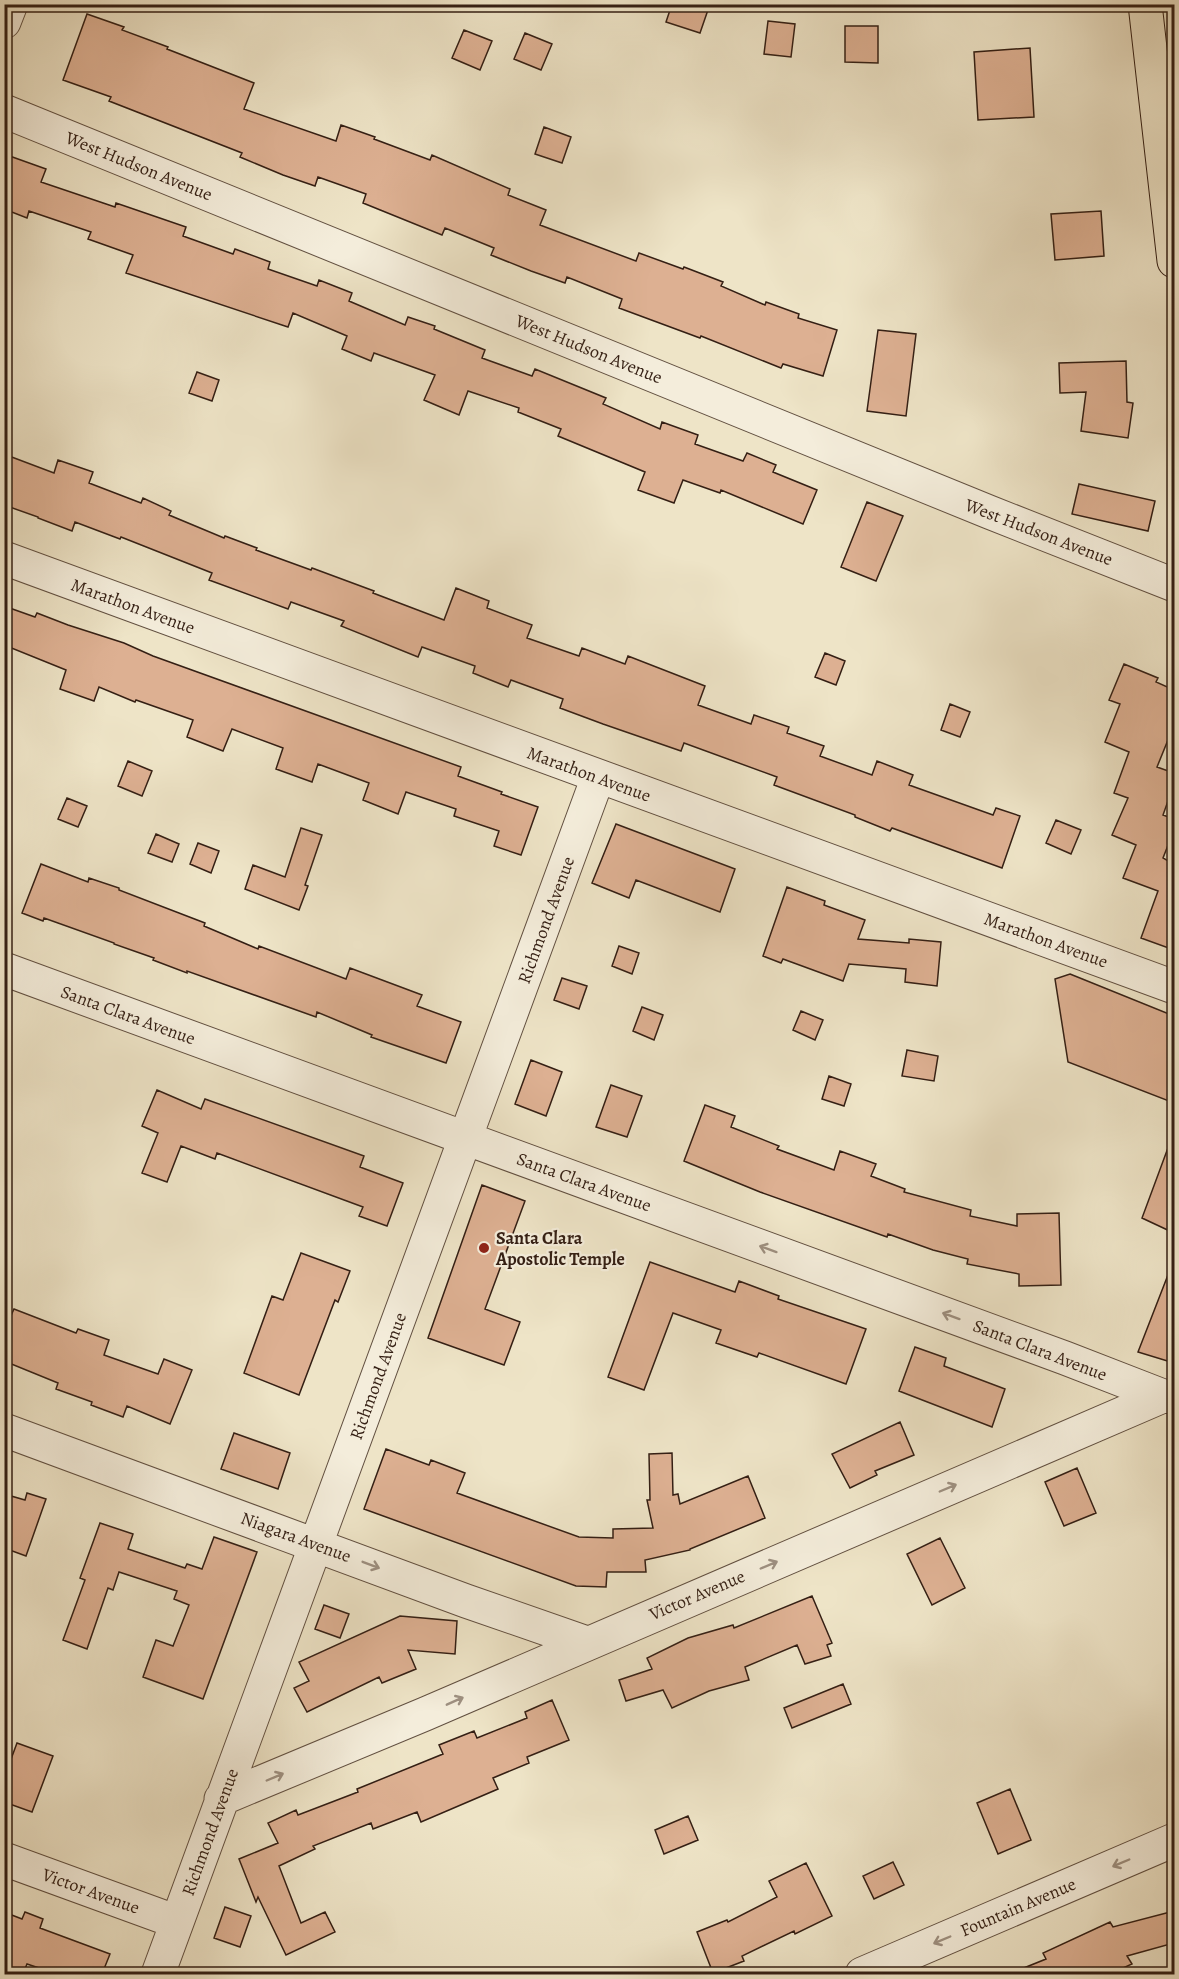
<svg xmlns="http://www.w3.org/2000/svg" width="1179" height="1979" font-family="Alegreya,serif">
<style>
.building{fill:#ddb092;stroke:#341f14;stroke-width:1.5}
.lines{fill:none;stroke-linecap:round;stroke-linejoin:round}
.minor-casing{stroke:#625041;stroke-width:35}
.major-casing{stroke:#341f14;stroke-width:35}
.minor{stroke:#f4eddb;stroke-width:33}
.major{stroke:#eee4c7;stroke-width:33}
.oneway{stroke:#9e9081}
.poi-dot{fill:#8f2418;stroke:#f4eddb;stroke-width:2}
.labels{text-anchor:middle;stroke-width:4.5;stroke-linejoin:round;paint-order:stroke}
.street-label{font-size:18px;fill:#341f14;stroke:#f4eddb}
.poi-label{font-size:18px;font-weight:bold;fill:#341f14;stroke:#f4eddb;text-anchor:start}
</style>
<rect width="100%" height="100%" fill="#eee4c7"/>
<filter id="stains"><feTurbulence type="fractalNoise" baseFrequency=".00333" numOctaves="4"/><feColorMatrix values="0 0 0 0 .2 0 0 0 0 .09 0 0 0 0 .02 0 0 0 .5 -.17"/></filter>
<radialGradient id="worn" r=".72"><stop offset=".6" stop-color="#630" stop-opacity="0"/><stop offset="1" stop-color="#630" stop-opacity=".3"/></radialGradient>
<path class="building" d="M672 4H710L700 33 666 22Z
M87 14 124 27 122 30 168 47 167 49 254 83 244 109 336 141 341 125 375 137 374 139 430 160 432 155 510 189 508 195 546 210 540 225 636 261 639 253 683 269 684 267 723 282 721 286 765 305 766 302 799 314 798 318 837 330 823 376 783 364 781 368 701 336 700 338 619 308 622 299 567 277 565 283 531 271 491 255 494 248 445 228 442 235 363 203 366 194 318 177 315 186 283 175 240 157 242 153 109 101 111 97 63 80Z
M768 21 795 24 791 57 764 54Z
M845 26H878V63L845 62Z
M464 30 492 41 480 70 452 58Z
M525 33 552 44 541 70 514 59Z
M1030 48 1034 117 978 120 974 52Z
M544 127 571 137 562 163 535 154Z
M4 154 46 169 41 182 115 207 116 203 186 227 183 236 233 254 235 249 270 262 268 269 317 286 319 280 352 293 349 301 405 325 408 317 435 326 434 329 485 350 482 358 532 376 535 369 606 398 603 404 660 429 662 422 698 435 695 444 743 461 747 453 776 465 773 472 817 490 803 524 721 490 720 493 683 480 674 503 638 490 645 472 558 436 561 429 518 412 519 408 468 391 459 415 424 400 435 375 374 353 371 361 342 349 347 336 293 313 288 327 126 273 133 255 88 239 91 232 29 211 27 218 4 209Z
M1101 211 1104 256 1055 260 1051 214Z
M878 330 916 334 906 416 867 411Z
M1126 361 1127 402 1133 403 1128 438 1081 431 1086 392 1060 393 1059 363Z
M197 372 219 380 212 401 189 393Z
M9 456 54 473 58 460 93 472 89 483 141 503 143 498 171 511 169 515 224 538 225 536 257 548 256 550 311 570 312 568 374 591 373 593 444 620 456 588 489 601 487 608 532 625 527 638 579 656 582 648 625 664 628 656 705 686 698 705 751 724 754 715 789 727 787 733 824 746 820 756 872 775 877 761 913 775 909 785 993 815 996 808 1020 816 1002 868 892 828 890 831 855 817V815L774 785 777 777 684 743 681 751 603 724 560 708 563 699 511 680 508 687 473 673 475 666 422 647 418 657 341 626 344 621 291 602 288 609 209 580 212 573 121 537 120 539 75 522 72 531 38 518V517L4 505V467Z
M1079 484 1155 501 1148 531 1072 514Z
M867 502 903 516 876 581 841 567Z
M4 606 35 617 37 613 68 625 124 643 153 656 461 767 458 776 502 792 501 794 538 807 521 855 494 846 499 831 454 816 456 809 406 792 398 814 363 800 369 783 318 764 312 782 276 769 283 748 232 729 223 751 187 737 193 720 136 700 135 702 99 687 94 701 60 689 66 670 4 645Z
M825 653 845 661 836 685 815 677Z
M1124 664 1158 678 1156 682 1174 690V712L1168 728 1172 730 1157 767 1174 773V784L1163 815 1174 819V830L1163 858 1168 861 1172 851 1174 852V950L1141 938 1158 891 1123 878 1136 845 1112 835 1128 798 1114 793 1129 752 1105 742 1120 704 1109 700Z
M950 704 970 712 960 737 941 730Z
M128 761 152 771 142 796 118 786Z
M67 798 87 806 78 827 58 819Z
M1056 820 1081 830 1071 854 1046 843Z
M616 824 735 869 720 912 636 880 629 898 592 883Z
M301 828 322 835 305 885 308 886 299 910 245 889 253 865 285 877Z
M156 834 179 844 172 862 148 853Z
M198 843 219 851 211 873 190 864Z
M41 864 88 882 89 878 119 888V890L205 923 204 926 258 949 259 946 346 979 350 968 422 995 417 1006 461 1022 446 1063 371 1037 372 1035 317 1012 316 1017 187 971V973L153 960 154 958 114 944V943L44 918 43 921 22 913Z
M787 887 825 901 824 905 865 920 858 939 909 943V939L941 942 937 986 905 982 906 969 849 964 843 981 783 959 781 963 763 956Z
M619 946 639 953 632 974 612 966Z
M1070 974 1174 1016V1103L1068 1062 1055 979Z
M562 978 587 986 579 1009 554 1000Z
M642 1007 663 1015 654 1040 633 1031Z
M801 1011 823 1020 815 1040 793 1030Z
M907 1050 938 1056 934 1081 902 1076Z
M531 1060 562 1072 546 1116 515 1104Z
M829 1076 851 1084 844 1106 822 1099Z
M611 1085 642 1096 627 1137 596 1127Z
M157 1090 201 1109 205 1099 364 1156 360 1167 403 1183 387 1226 359 1216 363 1207 217 1153 215 1159 181 1146 167 1182 142 1173 158 1133 142 1126Z
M705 1105 735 1116 731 1127 779 1146 777 1149 834 1170 840 1151 876 1164 871 1176 905 1189 904 1192 971 1210 970 1216 1017 1226V1214L1059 1213 1061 1285 1019 1286V1274L967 1264 968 1259 933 1250 888 1234 887 1237 760 1192 684 1161Z
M1172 1137H1174V1233L1142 1218Z
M482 1185 525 1201 485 1309 520 1322 504 1365 428 1338Z
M301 1253 350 1271 338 1302 335 1300 299 1395 244 1373 272 1296 283 1300Z
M650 1262 735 1292 739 1281 779 1296 778 1299 866 1329 846 1384 759 1353 757 1357 716 1343 721 1330 673 1313 644 1390 608 1377Z
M1173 1262H1174V1363L1138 1352Z
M14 1309 76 1333 78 1329 109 1340 104 1355 158 1374 164 1359 192 1370 170 1424 127 1406 123 1417 91 1405 92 1402 56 1389 58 1383 4 1361V1331Z
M915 1347 946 1358 944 1366 1005 1389 992 1427 899 1391Z
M900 1422 914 1455 875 1471 877 1475 850 1488 832 1454Z
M234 1433 290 1453 278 1489 221 1469Z
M386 1449 429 1465 431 1460 465 1473 457 1493 579 1537 613 1538V1529L653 1528 647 1500H650L649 1454 672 1453 673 1495 678 1494 680 1504 748 1476 765 1518 690 1549V1550L645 1560 646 1572H607L606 1587 576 1586 364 1509Z
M1077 1468 1096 1513 1064 1526 1045 1482Z
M27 1493 46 1499 26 1556 4 1548V1516L11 1496 25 1500Z
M100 1523 133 1534 128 1549 185 1568 187 1564 202 1569 214 1537 257 1552 203 1699 143 1677 156 1640 173 1646 189 1605 174 1599 177 1591 119 1572 113 1590 108 1588 87 1649 63 1640 85 1580 80 1578Z
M940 1538 965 1588 932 1605 907 1554Z
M812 1596 832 1643 827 1645 831 1656 805 1664 797 1645 745 1667 749 1680 709 1691 672 1708 663 1690 626 1701 619 1680 652 1669 647 1658 688 1638 733 1625 734 1628Z
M324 1605 349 1614 340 1638 315 1629Z
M400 1616 457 1621 455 1654 408 1650 416 1669 382 1683 379 1677 307 1712 294 1688 309 1681 299 1662Z
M843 1684 851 1704 792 1728 784 1708Z
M552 1700 569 1740 527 1757 529 1763 493 1778 498 1789 421 1822 417 1812 373 1829 371 1823 313 1846 315 1849 279 1866 301 1923 325 1912 335 1932 286 1955 258 1897 256 1902 239 1859 278 1843 268 1823 296 1810 298 1815 358 1792 357 1789 443 1754 439 1745 474 1731 477 1738 527 1718 525 1712Z
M17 1743 53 1756 32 1812 4 1802V1778Z
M1010 1789 1031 1840 998 1854 977 1803Z
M688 1816 698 1840 664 1854 655 1830Z
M893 1862 904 1885 874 1899 863 1876Z
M806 1863 832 1916 795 1934 794 1931 742 1956 744 1961 713 1973 697 1932 727 1920 728 1922 777 1897 769 1881Z
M225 1907 251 1916 240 1947 214 1938Z
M1174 1911V1943L1127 1956 1132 1964 1110 1974H1009L1046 1959 1043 1953 1110 1922 1113 1927Z
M4 1912 22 1919 25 1912 43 1919 40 1928 110 1954 102 1974H57L27 1964 23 1974H4Z"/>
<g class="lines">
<defs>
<path id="minor" d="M4 22 11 4
M4 111 989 512 1174 585
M4 558 1174 987
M4 969 1065 1358 1163 1396
M4 1430 466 1601 587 1643
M221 1799 425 1714 1163 1396 1174 1397
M4 1859 177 1922
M158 1974 598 777
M862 1974 1174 1840"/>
<path id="major" d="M1145 4 1174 261"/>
</defs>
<use href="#minor" class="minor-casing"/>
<use href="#major" class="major-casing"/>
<use href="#minor" class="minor"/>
<use href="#major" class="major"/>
</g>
<defs><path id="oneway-shaft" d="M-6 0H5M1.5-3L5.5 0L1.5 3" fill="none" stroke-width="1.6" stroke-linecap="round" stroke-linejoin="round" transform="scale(1.5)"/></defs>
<g class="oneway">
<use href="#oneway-shaft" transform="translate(768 1249) rotate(-160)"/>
<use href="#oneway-shaft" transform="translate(951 1316) rotate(-160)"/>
<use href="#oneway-shaft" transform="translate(948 1488) rotate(-23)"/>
<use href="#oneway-shaft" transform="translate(371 1565) rotate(21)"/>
<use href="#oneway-shaft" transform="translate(769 1565) rotate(-23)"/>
<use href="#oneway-shaft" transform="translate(455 1701) rotate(-24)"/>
<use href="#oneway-shaft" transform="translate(275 1777) rotate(-23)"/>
<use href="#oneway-shaft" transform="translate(1121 1863) rotate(157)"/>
<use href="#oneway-shaft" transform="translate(942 1940) rotate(157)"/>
</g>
<circle class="poi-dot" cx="484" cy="1248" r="6"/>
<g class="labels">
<g class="street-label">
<text transform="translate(139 166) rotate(22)" y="6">West Hudson Avenue</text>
<text transform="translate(589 349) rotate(22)" y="6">West Hudson Avenue</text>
<text transform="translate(1039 532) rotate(21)" y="6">West Hudson Avenue</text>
<text transform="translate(133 606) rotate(20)" y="6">Marathon Avenue</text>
<text transform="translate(589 774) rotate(20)" y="6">Marathon Avenue</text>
<text transform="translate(546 920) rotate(-70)" y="6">Richmond Avenue</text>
<text transform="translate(1046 940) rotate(20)" y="6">Marathon Avenue</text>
<text transform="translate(128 1015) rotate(20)" y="6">Santa Clara Avenue</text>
<text transform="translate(584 1182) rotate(20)" y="6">Santa Clara Avenue</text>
<text transform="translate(1040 1350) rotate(21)" y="6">Santa Clara Avenue</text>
<text transform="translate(378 1376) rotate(-70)" y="6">Richmond Avenue</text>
<text transform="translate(296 1537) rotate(20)" y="6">Niagara Avenue</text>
<text transform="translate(697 1595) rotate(-23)" y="6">Victor Avenue</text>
<text transform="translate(210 1832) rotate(-70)" y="6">Richmond Avenue</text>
<text transform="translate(91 1891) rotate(20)" y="6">Victor Avenue</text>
<text transform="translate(1018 1907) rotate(-23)" y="6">Fountain Avenue</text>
</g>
<g class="poi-label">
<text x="496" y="1244">Santa Clara<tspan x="496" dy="21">Apostolic Temple</tspan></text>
</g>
</g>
<rect width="1179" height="1979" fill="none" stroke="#eee4c7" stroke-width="24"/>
<rect x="6" y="6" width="1167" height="1967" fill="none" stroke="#341f14" stroke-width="3"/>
<rect x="12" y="12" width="1155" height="1955" fill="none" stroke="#341f14" stroke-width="1.5"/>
<rect width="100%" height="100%" filter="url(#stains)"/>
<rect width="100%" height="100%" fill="url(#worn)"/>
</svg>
